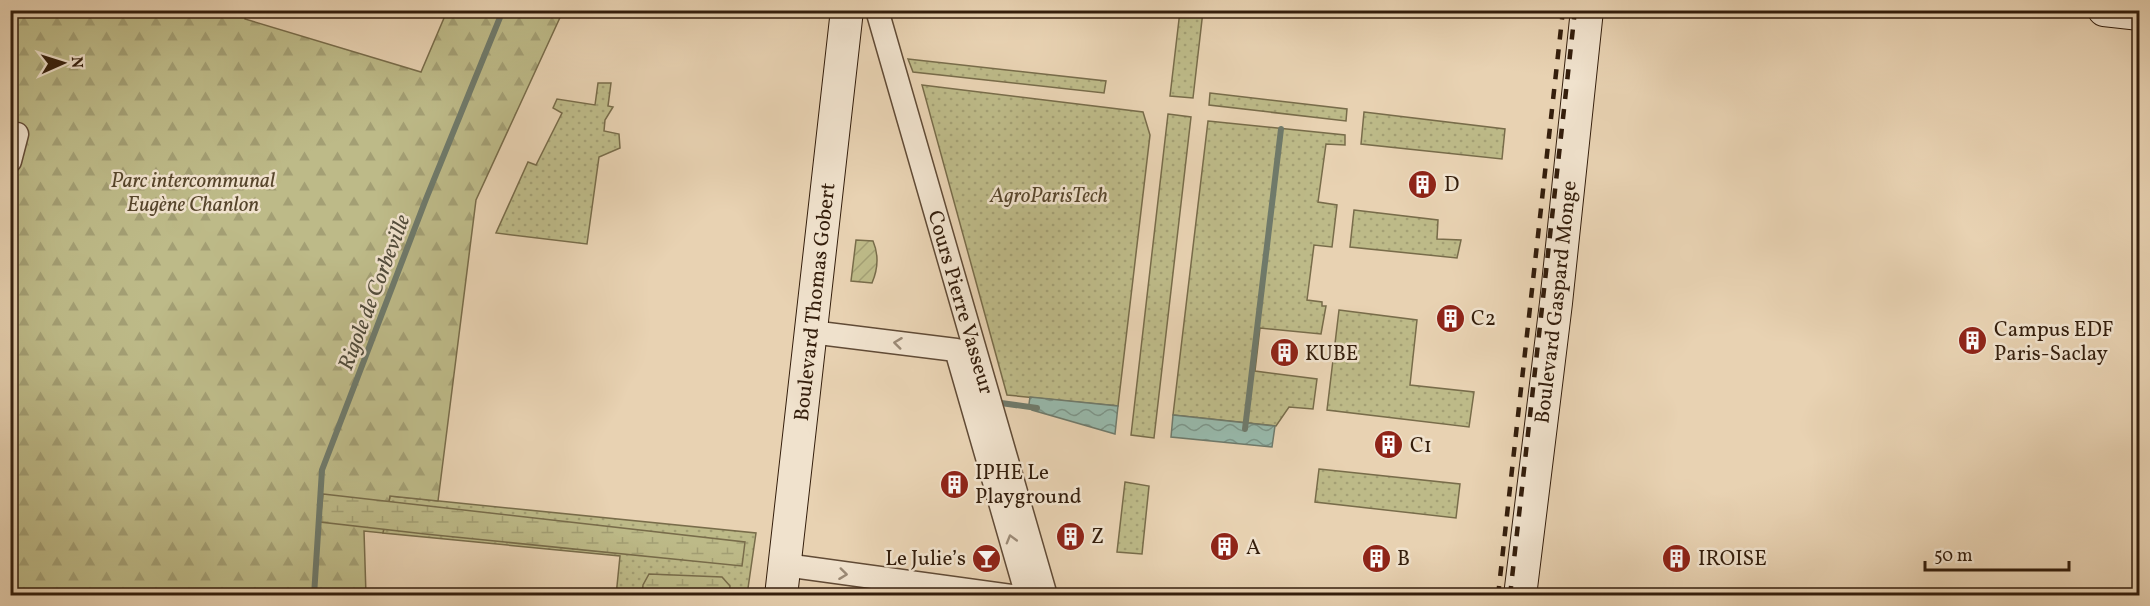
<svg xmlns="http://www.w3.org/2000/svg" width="2150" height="606" font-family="Vollkorn,serif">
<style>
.grass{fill:url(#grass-dots);stroke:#786c4a;stroke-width:1.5}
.forest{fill:url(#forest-firs);stroke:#786c4a;stroke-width:1.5}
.wetland{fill:url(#wetland-marsh);stroke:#786c4a;stroke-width:1.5}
.garden{fill:url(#garden-furrows);stroke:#786c4a;stroke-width:1.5}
.water{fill:url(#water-waves);stroke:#6f7a6b;stroke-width:1.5}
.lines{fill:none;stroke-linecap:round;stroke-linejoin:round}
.stream{stroke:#6f7a6b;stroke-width:6}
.street-casing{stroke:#614b36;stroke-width:25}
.secondary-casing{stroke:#341e0c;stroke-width:34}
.street{stroke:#f0e2cd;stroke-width:22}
.secondary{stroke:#f0e2cd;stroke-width:32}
.rail{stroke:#341e0c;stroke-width:4.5;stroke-dasharray:10 10;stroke-linecap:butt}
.oneway{stroke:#9b8a76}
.labels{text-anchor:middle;stroke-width:5;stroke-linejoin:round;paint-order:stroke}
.park-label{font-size:21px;font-style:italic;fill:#56452b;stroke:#f0e2cd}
.poi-label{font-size:21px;fill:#341e0c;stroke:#f0e2cd;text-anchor:start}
.street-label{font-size:21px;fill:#341e0c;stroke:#f0e2cd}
.water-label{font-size:22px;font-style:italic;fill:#524c3b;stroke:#f0e2cd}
</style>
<defs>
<pattern id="grass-dots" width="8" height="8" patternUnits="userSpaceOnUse" patternTransform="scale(1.5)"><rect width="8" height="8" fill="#bdba88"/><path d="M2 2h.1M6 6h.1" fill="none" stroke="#a39f74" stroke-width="1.8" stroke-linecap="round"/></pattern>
<pattern id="forest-firs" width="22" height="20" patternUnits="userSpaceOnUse" patternTransform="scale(1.5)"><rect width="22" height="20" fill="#bdba88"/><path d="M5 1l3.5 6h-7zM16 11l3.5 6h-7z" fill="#a39f74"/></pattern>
<pattern id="wetland-marsh" width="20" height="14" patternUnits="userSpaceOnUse" patternTransform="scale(1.5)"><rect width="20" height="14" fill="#bdba88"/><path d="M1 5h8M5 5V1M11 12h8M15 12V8" fill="none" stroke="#a39f74"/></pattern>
<pattern id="garden-furrows" width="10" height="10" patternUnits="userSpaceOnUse" patternTransform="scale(1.5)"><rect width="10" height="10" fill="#bdba88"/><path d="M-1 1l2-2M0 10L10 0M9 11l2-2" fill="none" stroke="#a39f74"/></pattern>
<pattern id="water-waves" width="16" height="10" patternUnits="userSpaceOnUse" patternTransform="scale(1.5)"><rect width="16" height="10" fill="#97b8aa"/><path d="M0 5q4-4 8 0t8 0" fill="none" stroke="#7c9589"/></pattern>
</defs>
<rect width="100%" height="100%" fill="#e8d2b2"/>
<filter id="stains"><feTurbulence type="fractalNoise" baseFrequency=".00333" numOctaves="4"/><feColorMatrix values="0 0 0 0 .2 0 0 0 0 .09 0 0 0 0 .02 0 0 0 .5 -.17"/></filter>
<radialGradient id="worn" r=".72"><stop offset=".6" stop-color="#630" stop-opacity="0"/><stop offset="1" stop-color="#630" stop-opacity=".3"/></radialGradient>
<path class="grass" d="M1180 11H1203L1193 98 1170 96Z
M908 59 1106 81 1104 93 913 72Z
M598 83H611L608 106 613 107 605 120 604 131 619 134 620 148 599 157 587 244 496 233 528 162 536 165 562 113 553 108 557 99 595 105Z
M922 85 1143 112 1150 135 1118 406 1007 395Z
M1210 93 1347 109 1346 121 1209 105Z
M1364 112 1505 129 1502 159 1361 144Z
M1168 114 1191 117 1154 438 1131 435Z
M1208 121 1345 135V145L1326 144 1318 202 1337 205 1332 247 1314 245 1307 300 1322 302V306H1326L1321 334 1260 328 1255 371 1317 379 1313 409 1289 407 1276 426 1173 415Z
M1354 210 1438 220 1437 239 1461 240 1457 258 1350 247Z
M1339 310 1417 320 1410 385 1474 392 1469 427 1327 410Z
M1319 469 1460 484 1456 518 1315 502Z
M1125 482 1149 486 1142 554 1117 552Z
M390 496 756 533 747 595 616 596 620 556 383 533Z"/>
<path class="forest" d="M10 11H246L245 19 421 72 447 11H563L476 200 438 501 390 496 383 533 364 531 366 595H11L10 176 24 130 11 120Z"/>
<path class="wetland" d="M323 494 745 542 742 566 425 534 320 522Z
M649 574 722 577 730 586 729 595H642L643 585Z"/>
<path class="garden" d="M856 240 873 241C879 255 878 269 872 283L851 281Z"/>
<path class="water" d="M1030 397 1118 406 1115 434 1032 410 1029 404Z
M1173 415 1275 426 1272 447 1171 437Z"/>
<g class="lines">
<path class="stream" d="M994 402 1037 408
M1245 429 1281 129
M314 596 322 470 426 199 503 10"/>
<defs>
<g id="street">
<path id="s1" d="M877 10 1046 596"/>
<path d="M10 161 17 134"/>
<path d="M811 332 956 350 1027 596"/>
<path d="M785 565 1011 596"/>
</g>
<g id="secondary">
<path d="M2104 10 2140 14"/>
<path id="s2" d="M781 596 847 10"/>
<path id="s3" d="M1520 596 1556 303 1587 10"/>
</g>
</defs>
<use href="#street" class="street-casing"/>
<use href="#secondary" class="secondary-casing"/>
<use href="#street" class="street"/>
<use href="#secondary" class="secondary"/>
<path class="rail" d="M1498 596 1563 10
M1510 596 1575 10"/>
</g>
<defs><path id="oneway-chevron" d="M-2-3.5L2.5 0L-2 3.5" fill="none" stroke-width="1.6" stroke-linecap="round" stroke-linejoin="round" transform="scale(1.5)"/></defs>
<g class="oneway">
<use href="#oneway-chevron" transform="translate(898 343) rotate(-173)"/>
<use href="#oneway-chevron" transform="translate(1011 539) rotate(-106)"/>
<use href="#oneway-chevron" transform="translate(843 574) rotate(7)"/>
</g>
<defs>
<symbol id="building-disc" viewBox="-11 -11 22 22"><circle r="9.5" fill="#8f2418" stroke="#f0e2cd"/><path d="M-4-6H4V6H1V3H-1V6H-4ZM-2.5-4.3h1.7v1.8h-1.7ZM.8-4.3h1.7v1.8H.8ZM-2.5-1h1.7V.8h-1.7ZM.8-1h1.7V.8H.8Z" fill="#fff"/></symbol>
<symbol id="bar-disc" viewBox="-11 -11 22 22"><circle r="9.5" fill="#8f2418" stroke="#f0e2cd"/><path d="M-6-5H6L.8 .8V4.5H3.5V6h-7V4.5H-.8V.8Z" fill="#fff"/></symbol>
</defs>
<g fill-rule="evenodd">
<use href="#building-disc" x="1406" y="168" width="33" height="33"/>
<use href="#building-disc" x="1434" y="302" width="33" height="33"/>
<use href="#building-disc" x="1956" y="324" width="33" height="33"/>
<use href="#building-disc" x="1268" y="336" width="33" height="33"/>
<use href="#building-disc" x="1372" y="428" width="33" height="33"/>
<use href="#building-disc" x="938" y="468" width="33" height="33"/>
<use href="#building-disc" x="1054" y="520" width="33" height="33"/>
<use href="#building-disc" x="1208" y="530" width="33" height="33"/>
<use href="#bar-disc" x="970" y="542" width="33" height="33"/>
<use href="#building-disc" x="1360" y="542" width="33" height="33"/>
<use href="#building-disc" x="1660" y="542" width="33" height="33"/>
</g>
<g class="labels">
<g class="park-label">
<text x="193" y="187">Parc intercommunal<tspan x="193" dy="24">Eugène Chanlon</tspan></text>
<text x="1049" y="202">AgroParisTech</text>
</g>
<g class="poi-label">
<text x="1444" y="191">D</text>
<text x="1471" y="325">C2</text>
<text x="1994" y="336">Campus EDF<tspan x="1994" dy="24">Paris-Saclay</tspan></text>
<text x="1305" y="360">KUBE</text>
<text x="1410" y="452">C1</text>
<text x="975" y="479">IPHE Le<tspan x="975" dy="24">Playground</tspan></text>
<text x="1091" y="543">Z</text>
<text x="1246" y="554">A</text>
<text x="966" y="565" text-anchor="end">Le Julie’s</text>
<text x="1397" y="565">B</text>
<text x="1698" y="565">IROISE</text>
</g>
<g class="street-label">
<text dy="7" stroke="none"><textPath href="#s2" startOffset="296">Boulevard Thomas Gobert</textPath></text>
<text dy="7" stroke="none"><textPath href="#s1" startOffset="304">Cours Pierre Vasseur</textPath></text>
<text dy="7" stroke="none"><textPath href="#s3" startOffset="296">Boulevard Gaspard Monge</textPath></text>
</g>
<g class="water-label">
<text transform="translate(373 292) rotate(-69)" y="8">Rigole de Corbeville</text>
</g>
</g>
<rect width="2150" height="606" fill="none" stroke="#e8d2b2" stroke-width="36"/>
<rect x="12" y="12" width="2126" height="582" fill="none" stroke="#341e0c" stroke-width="3"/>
<rect x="18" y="18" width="2114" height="570" fill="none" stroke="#341e0c" stroke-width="1.5"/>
<g transform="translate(63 63) rotate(87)" stroke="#f0e2cd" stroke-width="4.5" paint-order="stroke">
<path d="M0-4.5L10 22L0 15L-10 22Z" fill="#341e0c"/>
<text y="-9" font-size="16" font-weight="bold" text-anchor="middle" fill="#341e0c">N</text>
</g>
<path d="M1925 561v9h144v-9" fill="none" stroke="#341e0c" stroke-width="3"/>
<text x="1934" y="561" font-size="18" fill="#341e0c" stroke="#f0e2cd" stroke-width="4.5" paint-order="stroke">50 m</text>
<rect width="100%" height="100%" filter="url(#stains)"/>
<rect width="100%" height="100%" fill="url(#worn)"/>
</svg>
